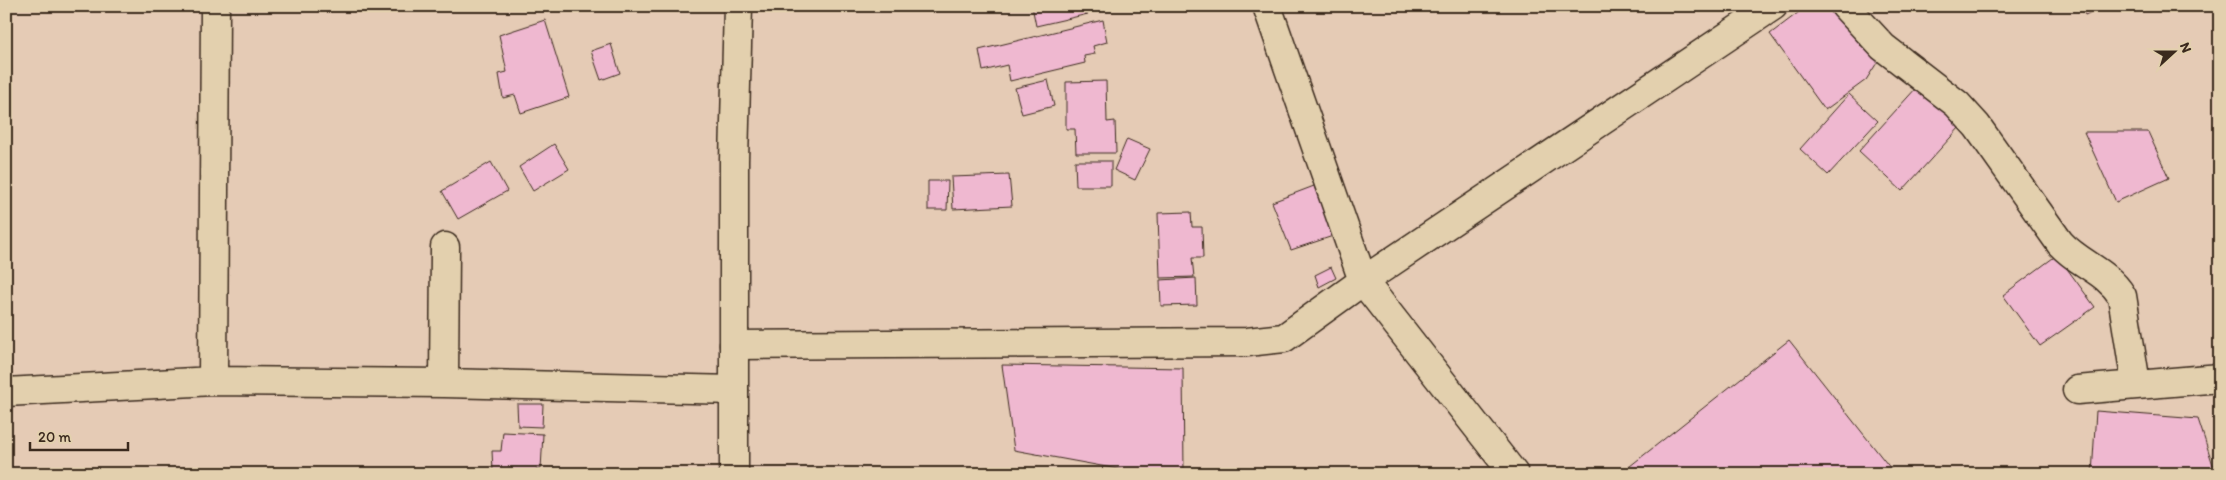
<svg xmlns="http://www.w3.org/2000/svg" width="2226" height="480" font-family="Itim,sans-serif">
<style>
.building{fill:#efb8d0;stroke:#3b2a1e}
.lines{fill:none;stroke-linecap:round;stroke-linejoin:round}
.street-casing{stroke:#3b2a1e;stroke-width:31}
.secondary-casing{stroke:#3b2a1e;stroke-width:31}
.street{stroke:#e3d0ae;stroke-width:28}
.secondary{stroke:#e3d0ae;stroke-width:28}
</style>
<rect width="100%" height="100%" fill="#e5cbb5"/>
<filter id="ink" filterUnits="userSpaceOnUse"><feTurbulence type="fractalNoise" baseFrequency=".02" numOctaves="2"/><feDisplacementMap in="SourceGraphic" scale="10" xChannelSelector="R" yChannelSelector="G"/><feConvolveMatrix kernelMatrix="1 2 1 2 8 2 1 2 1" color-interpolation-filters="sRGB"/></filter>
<g filter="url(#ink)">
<path class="building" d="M1032 6H1086L1088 14 1036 26Z
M1807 6H1832L1861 46 1868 41 1880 58 1866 80 1825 110 1770 34Z
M2082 6H2104L2085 15Z
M545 20 569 97 521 113 515 95 503 98 499 74 507 72 499 35Z
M1103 20 1107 42 1093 46 1095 54 1084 56 1085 63 1010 81 1007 65 983 71 979 50Z
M611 44 620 73 601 80 591 51Z
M1048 80 1054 106 1022 114 1015 88Z
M1106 81 1107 122 1115 121 1116 153H1076L1075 129H1066V82Z
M1917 87 1960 127 1902 191 1859 151Z
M1849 94 1878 121 1828 175 1800 149Z
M2084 132H2148L2169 178 2116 202Z
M1127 139 1150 149 1135 180 1114 170Z
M554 144 569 169 533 191 519 167Z
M1075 161H1111V186H1076Z
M491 162 507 191 458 219 442 191Z
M1009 175 1012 206 953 209 951 177Z
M928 181H948L947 210H928Z
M1314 186 1333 236 1291 250 1272 202Z
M1191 212 1192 227H1202L1203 258H1192L1194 277 1160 278 1158 213Z
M2057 255 2095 307 2040 346 2003 295Z
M1331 267 1336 278 1319 287 1315 275Z
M1196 278 1197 305 1161 306 1160 280Z
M1789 340 1895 474H1620Z
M1002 365 1183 368 1184 474H1145L1014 450Z
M517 404H543L542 427 518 426Z
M2096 411 2198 419 2216 474H2092Z
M503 432 543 434 541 469H536V474H501L493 471 492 451H501Z"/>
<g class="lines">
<defs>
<path id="street" d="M1267 6 1363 281 1514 474
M1845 6 1883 47 1957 104 1977 126 2060 243C2080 265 2106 270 2122 296L2136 384
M734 345 1247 342 1284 338 1363 281 1773 6
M213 381 215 6
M444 383 445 247
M2077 390 2220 378
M6 392 213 381 444 383 734 390"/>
<path id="secondary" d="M734 474V161L738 6"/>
</defs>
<use href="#street" class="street-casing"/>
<use href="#secondary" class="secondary-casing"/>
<use href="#street" class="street"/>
<use href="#secondary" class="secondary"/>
</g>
</g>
<rect width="2226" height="480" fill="none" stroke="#e3d0ae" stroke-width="25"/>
<rect x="12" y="12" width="2201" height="455" fill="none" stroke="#3b2a1e" stroke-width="2" filter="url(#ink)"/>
<g transform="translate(2174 52) rotate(69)" stroke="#e3d0ae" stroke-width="4" paint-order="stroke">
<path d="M0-4L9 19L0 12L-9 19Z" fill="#3b2a1e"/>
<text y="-8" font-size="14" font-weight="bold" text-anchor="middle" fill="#3b2a1e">N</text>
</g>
<path d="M30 442v8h98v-8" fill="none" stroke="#3b2a1e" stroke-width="2.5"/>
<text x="38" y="442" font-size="15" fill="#3b2a1e" stroke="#e3d0ae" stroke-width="4" paint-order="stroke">20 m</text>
</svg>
